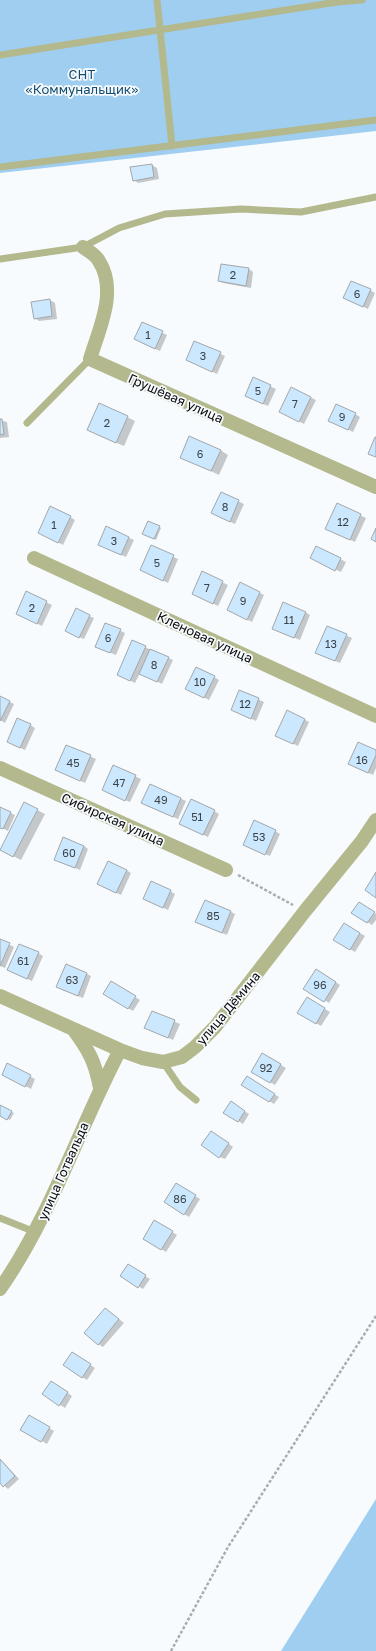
<svg xmlns="http://www.w3.org/2000/svg" width="376" height="1651" font-family="'Golos Text',sans-serif">
<style>
.green{fill:#9fcef0}
.shadow{fill:#0003}
.building{fill:#cbe8fe;stroke:#a3a7aa}
.lines{fill:none;stroke-linecap:round;stroke-linejoin:round}
.path{stroke:#aaadaf;stroke-width:2.5;stroke-dasharray:3 2;stroke-linecap:butt}
.service{stroke:#b3b88d;stroke-width:7}
.minor{stroke:#b3b88d;stroke-width:14}
.labels{text-anchor:middle;stroke-width:3.5;stroke-linejoin:round;paint-order:stroke}
.number-label{font-size:11px;fill:#3b4349}
.park-label{font-size:13px;fill:#134d6f;stroke:#f7fbfe}
.street-label{font-size:13px;fill:#0b0c0d;stroke:#f7fbfe}
</style>
<rect width="100%" height="100%" fill="#f7fbfe"/>
<path class="green" d="M0 0H376V131L0 173Z
M376 1499V1651H281Z"/>
<path class="shadow" d="M152 165 157 168 159 179 138 183 134 180 132 168Z
M249 269 253 272 251 288 223 283 219 281Z
M370 290 375 293 368 309 350 301Z
M50 300 55 303 57 319 39 321 35 318Z
M142 323 167 335 160 351 140 342Z
M195 342 225 356 217 374 192 362Z
M254 379 276 389 268 406 246 396Z
M291 388 316 400 304 424 285 414Z
M355 414 360 417 353 432 334 423Z
M127 417 135 421 124 446 95 434Z
M0 420 7 422 9 437 0 438Z
M220 450 228 455 219 475 181 457Z
M221 493 244 504 235 524 217 516Z
M337 504 366 518 355 542 331 531Z
M70 517 75 520 63 545 44 535Z
M149 522 161 528 156 540 143 534Z
M107 528 134 540 126 557 104 547Z
M151 547 178 559 168 583 144 571Z
M316 547 346 562 341 572 316 561Z
M203 573 228 585 218 606 198 596Z
M26 593 52 605 42 626 22 616Z
M260 593 264 595 252 622 233 613Z
M305 612 310 615 300 640 278 631Z
M89 616 94 618 84 639 71 634Z
M106 624 125 633 116 655 101 649Z
M328 627 352 638 340 663 321 655Z
M145 647 173 660 162 684 140 673 135 683 123 677Z
M214 677 219 680 209 700 192 691Z
M240 691 264 702 256 721 232 710Z
M0 697 14 704 5 723 0 720Z
M305 720 309 722 298 746 281 738Z
M30 725 35 728 25 750 13 745Z
M67 746 96 759 85 783 56 770Z
M376 752V768L373 775 354 767Z
M113 766 141 779 130 802 108 793Z
M150 785 186 801 178 819 147 806Z
M0 808 15 815 8 831 0 827Z
M37 810 45 814 21 860 9 854Z
M214 811 219 814 208 837 186 827Z
M275 831 280 834 270 856 249 847Z
M84 846 88 849 80 870 60 862Z
M126 870 131 873 121 895 103 887Z
M170 891 175 894 168 910 149 901Z
M359 903 376 914V920L372 925 353 913Z
M231 912 235 914 227 935 201 924Z
M344 924 365 936 355 952 335 940Z
M0 940 14 947 5 968 0 966Z
M38 953 43 956 32 981 13 973Z
M316 970 340 985 329 1003 305 988Z
M87 974 91 976 83 998 62 990Z
M111 982 140 1000 133 1011 104 994Z
M307 998 330 1012 321 1026 298 1013Z
M152 1012 180 1024 173 1040 151 1030Z
M263 1054 286 1068 275 1085 252 1071Z
M8 1065 35 1079 31 1089 8 1077Z
M247 1078 279 1097 274 1104 243 1085Z
M231 1103 249 1114 243 1124 225 1112Z
M0 1106 14 1113 10 1120 0 1115Z
M217 1135 233 1147 225 1159 220 1157Z
M181 1187 200 1199 189 1217 165 1202Z
M155 1221 177 1235 166 1252 144 1238Z
M128 1266 150 1279 143 1289 121 1276Z
M106 1309 124 1323 103 1347 98 1344Z
M77 1356 95 1368 87 1380 82 1377Z
M56 1385 72 1396 65 1408 43 1394Z
M29 1416 54 1431 47 1444 22 1429Z
M0 1460 4 1463 19 1479 8 1489 0 1482Z"/>
<path class="building" d="M152 164 154 177 133 181 130 167Z
M221 264 249 268 246 286 218 281Z
M351 281 371 289 363 307 343 298Z
M50 299 52 316 34 319 31 302Z
M142 322 163 331 155 349 134 339Z
M194 341 221 352 212 372 186 360Z
M253 377 271 385 263 404 245 396Z
M291 387 311 397 299 422 279 412Z
M99 403 128 416 116 443 87 430Z
M336 404 356 413 348 430 328 421Z
M0 419H2L4 434 0 435Z
M189 436 221 450 211 471 180 458Z
M375 437H376V457L368 454Z
M221 492 239 500 230 522 211 513Z
M337 503 361 514 350 540 325 529Z
M50 506 71 516 58 543 38 533Z
M148 521 160 526 154 539 142 534Z
M106 526 129 537 121 555 98 545Z
M376 528V542L371 539Z
M151 545 174 555 163 581 140 570Z
M316 546 341 558 335 571 310 558Z
M202 571 223 581 213 604 192 594Z
M240 582 260 592 247 620 227 610Z
M26 591 47 601 37 624 16 614Z
M283 602 306 612 294 638 272 629Z
M76 608 90 615 79 638 65 631Z
M105 623 121 629 110 653 95 647Z
M327 626 347 634 335 661 315 653Z
M132 640 146 646 130 681 117 675Z
M150 649 169 657 157 682 139 674Z
M196 667 215 676 204 698 185 689Z
M239 690 259 698 251 719 231 710Z
M0 696 10 701 0 721Z
M287 710 305 719 293 744 275 736Z
M17 718 31 724 20 748 7 742Z
M358 742 376 750V755L368 773 348 764Z
M66 745 91 755 80 781 55 770Z
M113 765 136 775 125 801 102 790Z
M150 784 181 798 173 817 141 803Z
M191 799 215 810 203 835 179 824Z
M24 802 38 809 13 857 0 850Z
M0 807 11 812 3 829 0 828Z
M254 820 276 830 265 855 243 845Z
M63 837 84 846 75 868 54 860Z
M108 861 127 870 116 893 97 884Z
M376 872V898L365 890Z
M151 881 171 890 163 908 143 899Z
M205 900 231 911 222 933 195 922Z
M359 902 375 912 367 923 351 913Z
M344 923 360 933 350 950 333 940Z
M0 939 10 943 0 966Z
M19 944 39 952 27 979 7 970Z
M66 964 87 973 78 996 56 987Z
M316 969 336 982 324 1002 303 989Z
M111 981 136 996 128 1009 103 994Z
M307 997 325 1008 316 1024 297 1013Z
M152 1011 175 1020 168 1038 144 1028Z
M262 1053 281 1064 270 1083 251 1072Z
M7 1063 31 1075 25 1087 2 1075Z
M247 1076 275 1094 269 1102 241 1085Z
M231 1101 245 1111 238 1122 223 1113Z
M0 1105 12 1111 7 1120 0 1116Z
M211 1131 229 1143 219 1158 201 1145Z
M176 1183 196 1195 184 1215 164 1202Z
M154 1220 173 1231 161 1250 143 1239Z
M128 1264 146 1275 138 1288 120 1276Z
M105 1308 119 1319 98 1345 84 1333Z
M72 1352 91 1364 82 1378 63 1365Z
M51 1381 68 1392 59 1406 42 1394Z
M29 1415 50 1427 41 1442 20 1430Z
M0 1459 15 1476 3 1487 0 1483Z"/>
<g class="lines">
<path class="path" d="M238 875 293 905
M171 1651 228 1547 376 1316"/>
<path class="service" d="M157 0 172 146
M0 55 337 2 362 0
M0 167 376 120
M0 259 83 247 119 228 165 214 241 209 301 212 376 197
M27 423 90 359
M163 1062 180 1087 196 1100
M0 1218 35 1232"/>
<path class="minor" d="M83 247C88 251 96 255 99 261 118 291 99 329 90 359L376 487
M34 558 376 716
M0 768 226 870
M0 996 120 1050 142 1058 163 1062 182 1057 195 1047 215 1027 305 911 362 841 376 820
M73 1029C89 1051 95 1061 100 1088
M0 1289C51 1216 79 1128 120 1050"/>
</g>
<g class="labels">
<g class="number-label">
<text x="233" y="279">2</text>
<text x="357" y="298">6</text>
<text x="148" y="339">1</text>
<text x="203" y="360">3</text>
<text x="258" y="395">5</text>
<text x="295" y="408">7</text>
<text x="342" y="421">9</text>
<text x="107" y="427">2</text>
<text x="200" y="458">6</text>
<text x="225" y="511">8</text>
<text x="343" y="526">12</text>
<text x="54" y="529">1</text>
<text x="114" y="545">3</text>
<text x="157" y="567">5</text>
<text x="207" y="592">7</text>
<text x="243" y="605">9</text>
<text x="32" y="612">2</text>
<text x="289" y="624">11</text>
<text x="108" y="642">6</text>
<text x="331" y="648">13</text>
<text x="154" y="669">8</text>
<text x="200" y="686">10</text>
<text x="245" y="708">12</text>
<text x="362" y="764">16</text>
<text x="73" y="767">45</text>
<text x="119" y="787">47</text>
<text x="161" y="804">49</text>
<text x="197" y="821">51</text>
<text x="259" y="841">53</text>
<text x="69" y="857">60</text>
<text x="213" y="920">85</text>
<text x="23" y="965">61</text>
<text x="72" y="984">63</text>
<text x="320" y="989">96</text>
<text x="266" y="1072">92</text>
<text x="180" y="1203">86</text>
</g>
<g class="park-label">
<text x="82" y="79">СНТ<tspan x="82" dy="15">«Коммунальщик»</tspan></text>
</g>
<g class="street-label">
<text transform="translate(176 398) rotate(24)" y="5">Грушёвая улица</text>
<text transform="translate(205 637) rotate(25)" y="5">Кленовая улица</text>
<text transform="translate(113 819) rotate(24)" y="5">Сибирская улица</text>
<text transform="translate(228 1008) rotate(-50)" y="5">улица Дёмина</text>
<text transform="translate(63 1171) rotate(-66)" y="5">улица Готвальда</text>
</g>
</g>
</svg>
